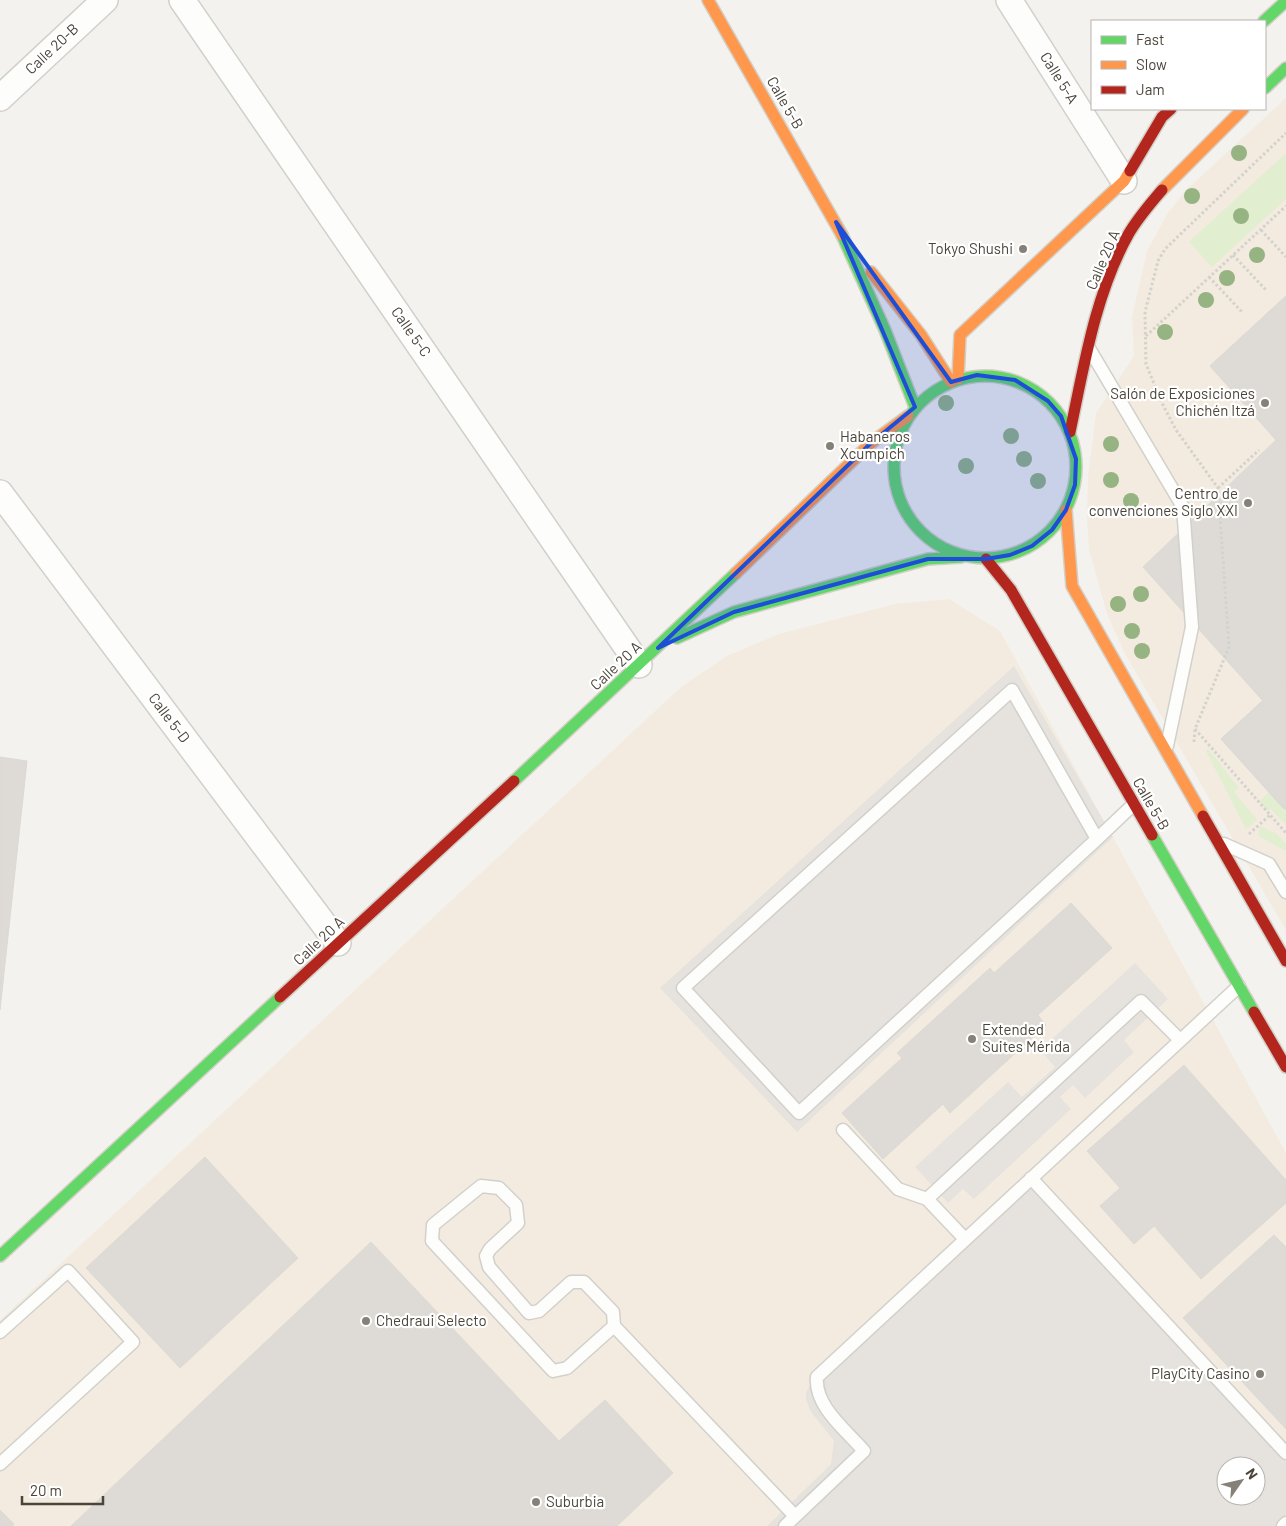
<svg xmlns="http://www.w3.org/2000/svg" width="1286" height="1526" font-family="Barlow,sans-serif">
<style>
.commercial{fill:#f3ebdf;fill-rule:evenodd}
.green{fill:#e1eecf}
.parking{fill:#e6e3df;fill-rule:evenodd}
.building{fill:#dedbd6;stroke:#dcd9d4}
.lines{fill:none;stroke-linecap:round;stroke-linejoin:round}
.lane-casing{stroke:#d2d0cb;stroke-width:15}
.street-casing{stroke:#d2d0cb;stroke-width:28}
.fast-casing{stroke:#d3cfc5;stroke-width:14}
.slow-casing{stroke:#d3cfc5;stroke-width:14}
.jam-casing{stroke:#d3cfc5;stroke-width:14}
.path{stroke:#d3d2cc;stroke-width:3;stroke-dasharray:2.5 2.5;stroke-linecap:butt}
.lane{stroke:#fdfdfc;stroke-width:12}
.street{stroke:#fdfdfc;stroke-width:25}
.fast{stroke:#63d668;stroke-width:11}
.slow{stroke:#ff974d;stroke-width:11}
.jam{stroke:#b3261e;stroke-width:11}
.tree{fill:#96b382}
.marked{fill:#1d4ed8;fill-opacity:0.2;stroke:#1d4ed8;stroke-width:4;stroke-linejoin:round}
.poi-dot{fill:#868178;stroke:#fff;stroke-width:2}
.labels{text-anchor:middle;stroke-width:4.5;stroke-linejoin:round;paint-order:stroke}
.street-label{font-size:15px;fill:#4b4439;stroke:#fff}
.poi-label{font-size:15px;fill:#4b4439;stroke:#fff;text-anchor:end}
</style>
<rect width="100%" height="100%" fill="#f4f2ee"/>
<path class="commercial" d="M1286 98V930L1124 652 1107 614 1089 549 1087 519 1088 477 1096 413 1134 356 1132 317 1147 251 1166 216 1185 191Z
M949 599 1000 631 1286 1153V1526H0V1320L681 687 727 656 779 634 895 604ZM1226 1466H1256V1496H1226Z"/>
<path class="green" d="M1286 153V199L1212 267 1189 242Z
M1208 749 1239 788 1234 792 1257 820 1246 829 1206 751Z
M1269 792 1286 810V825L1271 809 1268 811 1259 802Z
M1260 826 1277 834 1286 844V851L1258 836Z"/>
<path class="parking" d="M1014 666 1113 837 797 1132 660 988Z
M1135 963 1168 999 1124 1040 1134 1052 1085 1098 1073 1085 1060 1097 1071 1109 974 1199 963 1189 948 1203 915 1167 1008 1082 1022 1097 1055 1067 1040 1050Z
M1031 1178 1286 1445V1523L1283 1526H767L831 1464 834 1441 811 1412 806 1400V1393L811 1382ZM1226 1466H1256V1496H1226Z"/>
<path class="building" d="M1286 296V810L1221 739 1263 701 1143 567 1276 440 1210 366Z
M1286 296V450L1210 366Z
M1286 679V807L1284 809 1221 739Z
M0 757 27 761 0 1010Z
M1071 903 1112 948 1038 1015 1046 1025 950 1113 943 1104 883 1159 842 1113 902 1058 897 1053 990 968 994 973Z
M1184 1065 1286 1180V1203L1201 1279 1154 1226 1134 1244 1100 1206 1120 1188 1087 1151Z
M205 1157 298 1258 180 1368 86 1268Z
M1274 1235 1286 1247V1429L1183 1318Z
M371 1242 559 1441 605 1400 673 1473 617 1526H71Z
M0 1510 14 1524 12 1526H0Z"/>
<g class="lines">
<defs>
<path id="lane" d="M1090 350 1183 507 1192 627 1167 746
M1097 839 1012 690 683 988 799 1113 1097 839 1134 804
M1224 844 1269 864 1286 892
M843 1130 898 1189 927 1199 965 1239
M1031 1178 1286 1453
M481 1186 499 1188 516 1205 518 1223 490 1249 486 1256 489 1267 529 1313 539 1311 571 1282H584L613 1312 614 1326 567 1368 553 1371 432 1241 433 1225Z
M927 1199 1141 1001 1180 1040
M614 1326 795 1516
M0 1332 68 1271 133 1342 0 1464
M785 1526 864 1451C846 1430 814 1406 817 1377L1239 986
M1283 1526 1286 1523"/>
<path id="street" d="M182 0 639 665
M1009 0 1124 181
M0 98 105 0
M0 493 338 943"/>
<path id="fast" d="M1264 21 1286 1
M1265 88 1286 68
M842 235 885 330 915 407
M894 467a91 91 0 1 1 182 0a91 91 0 1 1-182 0Z
M677 638 734 612 928 559 961 557
M514 781 736 573
M1152 835 1254 1012
M0 1256 280 997"/>
<path id="slow" d="M708 0 842 235
M1162 190 1243 109
M871 272 921 335 951 382
M958 379 960 335 1124 181 1130 171
M1066 510 1072 586 1203 816
M736 573 871 443 908 416"/>
<path id="jam" d="M1130 171 1162 117 1171 109
M1070 432C1084 366 1095 295 1128 235 1137 219 1150 204 1162 190
M986 559 1011 590 1152 835
M1203 816 1286 961
M280 997 514 781
M1254 1012 1286 1067"/>
</defs>
<use href="#lane" class="lane-casing"/>
<use href="#street" class="street-casing"/>
<use href="#fast" class="fast-casing"/>
<use href="#slow" class="slow-casing"/>
<use href="#jam" class="jam-casing"/>
<path class="path" d="M1261 230 1286 257
M1233 255 1266 290
M1209 277 1242 312
M1146 336 1286 206
M1218 488 1259 450
M1195 729 1286 833
M1194 742 1195 729 1229 647 1218 488 1176 430 1162 403 1146 364 1145 312 1158 261 1165 249 1286 133
M1249 834 1270 815"/>
<use href="#lane" class="lane"/>
<use href="#street" class="street"/>
<use href="#fast" class="fast"/>
<use href="#slow" class="slow"/>
<use href="#jam" class="jam"/>
</g>
<g class="tree">
<circle cx="1239" cy="153" r="8"/>
<circle cx="1192" cy="196" r="8"/>
<circle cx="1241" cy="216" r="8"/>
<circle cx="1257" cy="255" r="8"/>
<circle cx="1227" cy="278" r="8"/>
<circle cx="1206" cy="300" r="8"/>
<circle cx="1165" cy="332" r="8"/>
<circle cx="946" cy="403" r="8"/>
<circle cx="1011" cy="436" r="8"/>
<circle cx="1111" cy="444" r="8"/>
<circle cx="1024" cy="459" r="8"/>
<circle cx="966" cy="466" r="8"/>
<circle cx="1111" cy="480" r="8"/>
<circle cx="1038" cy="481" r="8"/>
<circle cx="1131" cy="501" r="8"/>
<circle cx="1141" cy="594" r="8"/>
<circle cx="1118" cy="604" r="8"/>
<circle cx="1132" cy="631" r="8"/>
<circle cx="1142" cy="651" r="8"/>
</g>
<path class="marked" d="M836 222 951 382 977 375 1015 380 1048 401 1061 416 1076 459 1075 485 1066 510 1052 530 1032 546 1010 555 986 559H928L734 612 658 648 871 443 915 407Z"/>
<g class="poi-dot">
<circle cx="1023" cy="249" r="5"/>
<circle cx="1265" cy="403" r="5"/>
<circle cx="830" cy="446" r="5"/>
<circle cx="1248" cy="503" r="5"/>
<circle cx="972" cy="1039" r="5"/>
<circle cx="366" cy="1321" r="5"/>
<circle cx="1260" cy="1374" r="5"/>
<circle cx="536" cy="1502" r="5"/>
</g>
<g class="labels">
<g class="street-label">
<text transform="translate(52 49) rotate(-43)" y="5">Calle 20-B</text>
<text transform="translate(1059 78) rotate(58)" y="5">Calle 5-A</text>
<text transform="translate(785 103) rotate(60)" y="5">Calle 5-B</text>
<text transform="translate(1103 260) rotate(-67)" y="5">Calle 20 A</text>
<text transform="translate(411 332) rotate(55)" y="5">Calle 5-C</text>
<text transform="translate(616 666) rotate(-43)" y="5">Calle 20 A</text>
<text transform="translate(169 718) rotate(53)" y="5">Calle 5-D</text>
<text transform="translate(1151 804) rotate(60)" y="5">Calle 5-B</text>
<text transform="translate(319 941) rotate(-43)" y="5">Calle 20 A</text>
</g>
<g class="poi-label">
<text x="1013" y="254">Tokyo Shushi</text>
<text x="1255" y="399">Salón de Exposiciones<tspan x="1255" dy="17">Chichén Itzá</tspan></text>
<text x="840" y="442" text-anchor="start">Habaneros<tspan x="840" dy="17">Xcumpich</tspan></text>
<text x="1238" y="499">Centro de<tspan x="1238" dy="17">convenciones Siglo XXI</tspan></text>
<text x="982" y="1035" text-anchor="start">Extended<tspan x="982" dy="17">Suites Mérida</tspan></text>
<text x="376" y="1326" text-anchor="start">Chedraui Selecto</text>
<text x="1250" y="1379">PlayCity Casino</text>
<text x="546" y="1507" text-anchor="start">Suburbia</text>
</g>
</g>
<rect x="1091" y="20" width="175" height="90" fill="#ffffff" stroke="#b7b4b0"/>
<rect x="1101" y="36" width="25" height="8" fill="#63d668" stroke="#b7b4b0"/>
<text x="1136" y="45" font-size="15" fill="#4b4439">Fast</text>
<rect x="1101" y="61" width="25" height="8" fill="#ff974d" stroke="#b7b4b0"/>
<text x="1136" y="70" font-size="15" fill="#4b4439">Slow</text>
<rect x="1101" y="86" width="25" height="8" fill="#b3261e" stroke="#b7b4b0"/>
<text x="1136" y="95" font-size="15" fill="#4b4439">Jam</text>
<g transform="translate(1241 1481) rotate(56)"><circle r="24" fill="#ffffff" stroke="#b7b4b0"/>
<path d="M0-4L9 19L0 12L-9 19Z" fill="#868178"/>
<text y="-8" font-size="14" font-weight="bold" text-anchor="middle" fill="#4b4439">N</text>
</g>
<path d="M22 1496v8h81v-8" fill="none" stroke="#4b4439" stroke-width="2.5"/>
<text x="30" y="1496" font-size="15" fill="#4b4439" stroke="#ffffff" stroke-width="4" paint-order="stroke">20 m</text>
</svg>
